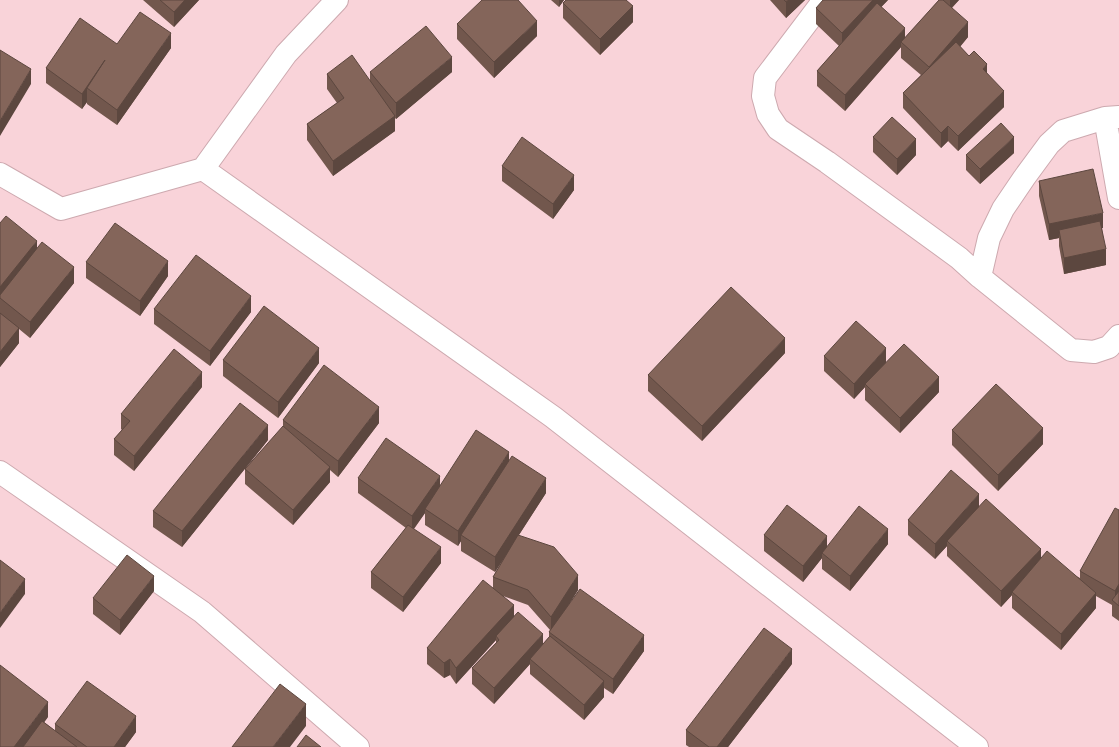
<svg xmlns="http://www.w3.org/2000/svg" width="1119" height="747" font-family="'IBM Plex Sans',sans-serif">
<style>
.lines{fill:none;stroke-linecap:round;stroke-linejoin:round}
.street-casing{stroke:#cda9af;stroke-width:24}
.street{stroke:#fff;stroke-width:22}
.wall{fill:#72574d;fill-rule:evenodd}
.shaded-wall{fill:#5c473f}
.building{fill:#84655a;stroke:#5c473f}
</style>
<rect width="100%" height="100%" fill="#f9d3d9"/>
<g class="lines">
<defs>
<path id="street" d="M824 0 765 78 763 96 768 114 778 129 827 162 959 258 980 277 1071 350 1094 352 1109 347 1119 336
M1105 118 1119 198
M203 169 286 54 337 0
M0 174 61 209 203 169 553 417 977 747
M980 277 989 238 1003 209 1024 178 1049 144 1063 131 1105 118 1119 117
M0 472 202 612 358 747"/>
</defs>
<use href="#street" class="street-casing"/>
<use href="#street" class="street"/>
</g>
<path class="wall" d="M143 0H199L174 27Z
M551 0H564L559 7Z
M770 0H805L786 18Z
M888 0 881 7 905 38 939 0H959L952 8 968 37 960 47 987 74 1004 107 958 151 948 141 941 148 903 108V93L921 75 901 58V47L845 111 817 86V71L839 46 816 24V8Z
M563 3 633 22 600 55 563 18Z
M457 24 537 36 494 78 457 39Z
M117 44 171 48 117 125 87 104V102L82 109 46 83V68Z
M370 72H452L396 119 395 118V131L333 176 307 140V124L337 103 327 89V74L370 81Z
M873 137 916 155 897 175 873 152Z
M1014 153 980 184 966 170V155Z
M502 166 574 190 553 219 502 181Z
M1039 181 1103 228H1102L1106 265 1064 274 1059 246V238L1049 240 1039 196Z
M0 223 37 248 74 283 30 338 19 329V343L0 367Z
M86 262 168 276 140 316 86 278Z
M154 309 251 312 210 366 154 324Z
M785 353 702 441 648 391V375Z
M824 356 886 363 939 392 900 433 865 400V387L854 399 824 371Z
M223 360 319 363 278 418 223 376Z
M202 387 134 471 114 455V439L122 430 121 429V414Z
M283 420 379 423 338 477 330 470V482L293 525 245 484V469L283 427Z
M952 430 1043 444 998 491 952 445Z
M268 440 182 547 153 527V511Z
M509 461 546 493 519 535 578 590 570 603 644 651 613 694 604 688V697L584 720 530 674V664L494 704 472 684V668L496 643V640L456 684 450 675 444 678 427 664V648L493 588V577L504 558 495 572 461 551V541L458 546 425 525V513L414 529 441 563 403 612 371 588V572L406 528 358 493V478L440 486ZM503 596 528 605 550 630 549 632V637L543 644 514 616Z
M979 507 1041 559 1080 578V571L1119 510V621L1112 616V605L1096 596V608L1061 650 1012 608V595L1001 607 947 556V546L935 559 908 535V520Z
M764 535 827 547 888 544 850 591 822 569V558L803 582 764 551Z
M154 591 120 635 93 614V598Z
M792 664 728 747H689L686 745V730Z
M48 717 44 722 55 731V724L136 732 125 747H0Z"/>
<path class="shaded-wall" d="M185 0H199L174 27V12Z
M559 0H564L559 7Z
M789 0H805L786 18V2Z
M873 0H888L842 48V33Z
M950 0H959L950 9Z
M633 6V22L600 55V39Z
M537 21V36L494 78V62Z
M968 22V37L929 83V67Z
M905 28V43L901 42V47L845 111V95Z
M171 33V48L117 125V110Z
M452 57V72L396 119V103Z
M105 60 87 88V102L82 109V94Z
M987 64V79L983 69Z
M31 69V84L0 136V121Z
M1004 91V107L958 151V136Z
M395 116V131L333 176V161Z
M948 126V141L941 148V133Z
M1014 137V153L980 184V169Z
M916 139V155L897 175V159Z
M574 175V190L553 219V204Z
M1103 213V228L1060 237 1059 230V238L1049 240V224Z
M37 241V256L0 298V287Z
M1106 249V265L1064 274V258Z
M168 261V276L140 316V301Z
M74 267V283L30 338V322Z
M251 296V312L210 366V351Z
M19 328V343L0 367V352Z
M785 338V353L702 441V426Z
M319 348V363L278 418V402Z
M886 348V364L865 384V387L854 399V384Z
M202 372V387L134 471V456Z
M939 377V392L900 433V418Z
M379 407V423L338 477V461Z
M268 425V440L182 547V531Z
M1043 428V444L998 491V475Z
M509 452V467L461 535V541L458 546V531Z
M330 467V482L293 525V510Z
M440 476V492L425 509V513L412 531V516Z
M546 478V493L495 572V557Z
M979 494V509L947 541V546L935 559V544Z
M888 529V544L850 591V576Z
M827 536V551L822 553V558L803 582V566Z
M441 547V563L403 612V597Z
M1041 549V564L1012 592V595L1001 607V591Z
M578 575V590L551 632V617Z
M154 576V591L120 635V620Z
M25 579V594L0 628V613Z
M1119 584V600L1115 603V591Z
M1096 593V608L1061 650V634Z
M514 605V620L496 636V640L456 684V668Z
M543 634V650L530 659V664L494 704V688Z
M644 635V651L613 694V679Z
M792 649V664L728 747H717Z
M450 659V675L444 678V663Z
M604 681V697L584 720V705Z
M48 702V717L26 747H14Z
M306 704V726L290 747H273Z
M136 716V732L125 747H114Z"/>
<path class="building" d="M160 0H185L174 12Z
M482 0H518L537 21 494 62 457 24Z
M566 0H626L633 6 600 39 563 3Z
M784 0H789L786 2Z
M823 0H873L842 33 816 8Z
M939 0H943L968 22 929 67 901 42Z
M877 3 905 28 845 95 817 71Z
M140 12 171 33 117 110 87 88 105 60 82 94 46 68 80 18 117 44Z
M426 26 452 57 396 103 370 72Z
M956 42 969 56 974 51 987 64 983 69 1004 91 958 136 948 126 941 133 903 93Z
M0 50 31 69 0 121Z
M352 55 395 116 333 161 307 124 344 98 327 74Z
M892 117 916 139 897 159 873 137Z
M1001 123 1014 137 980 169 966 155Z
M522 137 574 175 553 204 502 166Z
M1093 169 1103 213 1049 224 1039 181Z
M6 216 37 241 0 287V223Z
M1100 221 1106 249 1064 258 1059 230Z
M115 223 168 261 140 301 86 262Z
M42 242 74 267 30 322 0 298V295Z
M196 255 251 296 210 351 154 309Z
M731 287 785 338 702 426 648 375Z
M264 306 319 348 278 402 223 360Z
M0 313 19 328 0 352Z
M856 321 886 348 854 384 824 356Z
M904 344 939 377 900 418 865 384Z
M174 349 202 372 134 456 114 439 130 421 121 414Z
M324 365 379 407 338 461 283 420Z
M996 384 1043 428 998 475 952 430Z
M240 403 268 425 182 531 153 511Z
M283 426 330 467 293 510 245 469Z
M476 430 509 452 458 531 425 509Z
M386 438 440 476 412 516 358 478Z
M512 456 546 478 495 557 461 535Z
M951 470 979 494 935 544 908 520Z
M986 499 1041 549 1001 591 947 541Z
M787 505 827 536 803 566 764 535Z
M859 506 888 529 850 576 822 553Z
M1115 508 1119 510V584L1115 591 1080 571Z
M408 525 441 547 403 597 371 572Z
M518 535 554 547 578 575 551 617 528 590 493 577Z
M1047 551 1096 593 1061 634 1012 592Z
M127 555 154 576 120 620 93 598Z
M0 560 25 579 0 613Z
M483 580 514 605 456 668 450 659 444 663 427 648Z
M580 589 644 635 613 679 549 632Z
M1119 591V606L1112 600Z
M518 612 543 634 494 688 472 668 499 640 496 636Z
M764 628 792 649 717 747H709L686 730Z
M550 636 604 681 584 705 530 659Z
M0 665 48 702 14 747H0Z
M87 681 136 716 114 747H87L55 724Z
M280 684 306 704 273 747H232Z
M42 721 77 747H23Z
M306 735 321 747H297Z"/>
</svg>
